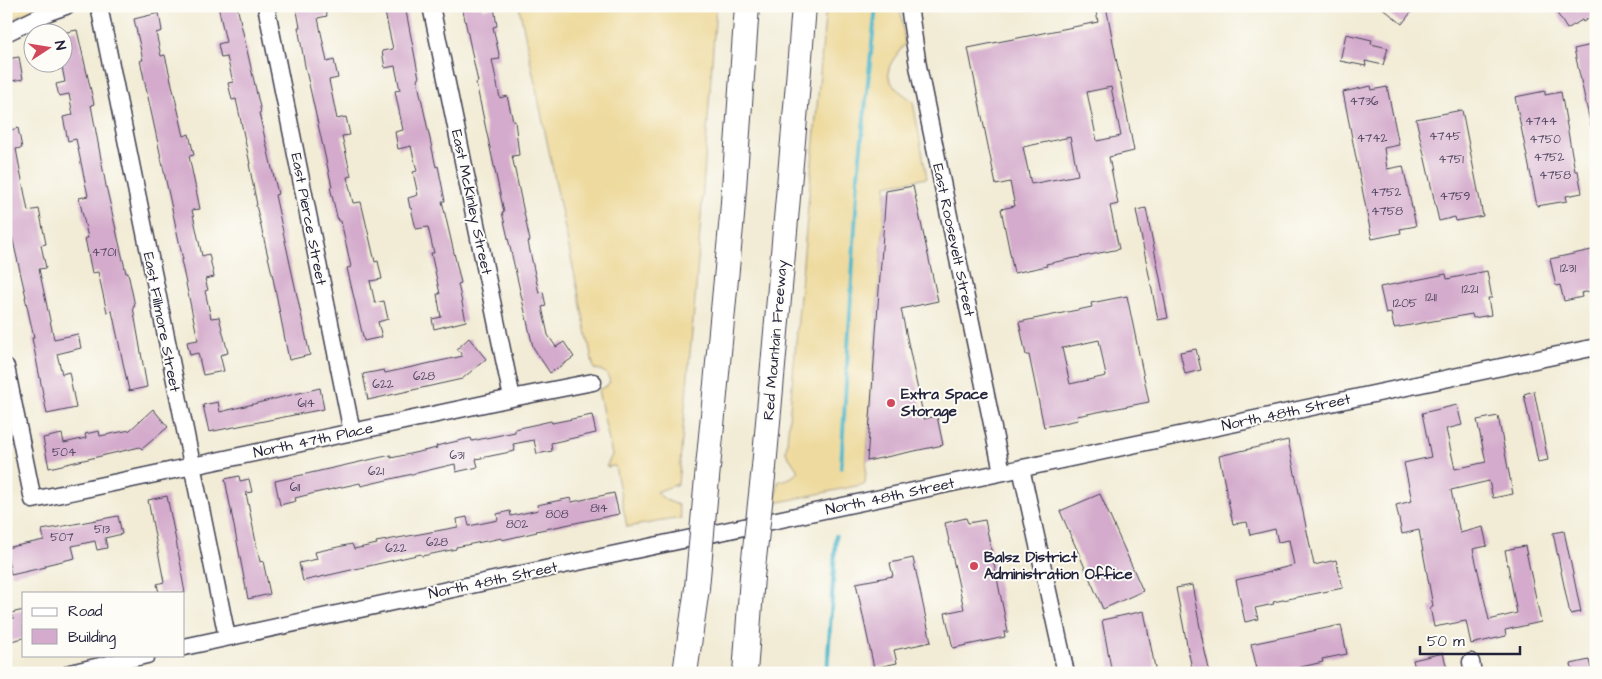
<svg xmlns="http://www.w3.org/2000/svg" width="1602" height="679" font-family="'Architects Daughter',sans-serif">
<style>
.sand{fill:#eeda9e;stroke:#887e6c}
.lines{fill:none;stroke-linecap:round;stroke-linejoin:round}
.stream{stroke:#4cb7ca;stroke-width:4}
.building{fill:#d4abcc;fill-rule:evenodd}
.minor-casing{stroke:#414052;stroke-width:19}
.highway-casing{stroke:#414052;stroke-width:26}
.minor{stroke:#fff;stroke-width:16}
.highway{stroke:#fff;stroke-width:24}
.highway-bridge-casing{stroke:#414052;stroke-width:26;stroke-linecap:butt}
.highway-bridge{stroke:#fff;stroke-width:24}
.poi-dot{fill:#d1495b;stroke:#fdfcf7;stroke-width:2}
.labels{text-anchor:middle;stroke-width:4;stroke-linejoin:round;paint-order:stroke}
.number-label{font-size:12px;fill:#4e445f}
.street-label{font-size:15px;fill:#22223b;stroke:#fdfcf7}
.poi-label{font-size:15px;font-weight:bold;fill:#22223b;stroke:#fdfcf7;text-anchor:start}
</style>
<rect width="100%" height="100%" fill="#fdfcf7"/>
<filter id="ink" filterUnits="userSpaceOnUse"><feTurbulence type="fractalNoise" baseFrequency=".02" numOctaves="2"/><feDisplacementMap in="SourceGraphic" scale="10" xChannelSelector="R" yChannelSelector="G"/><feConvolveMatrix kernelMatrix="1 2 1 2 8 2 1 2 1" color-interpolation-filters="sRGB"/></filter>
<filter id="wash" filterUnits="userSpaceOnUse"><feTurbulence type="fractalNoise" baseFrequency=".0096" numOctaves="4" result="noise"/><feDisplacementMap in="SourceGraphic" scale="20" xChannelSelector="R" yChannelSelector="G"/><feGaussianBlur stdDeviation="1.12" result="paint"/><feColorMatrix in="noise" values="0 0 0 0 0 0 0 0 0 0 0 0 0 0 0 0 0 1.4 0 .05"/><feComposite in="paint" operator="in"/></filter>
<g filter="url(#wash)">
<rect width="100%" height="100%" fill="#f2ecd6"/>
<path class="sand" d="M6 6H41L6 22Z
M519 6H716L696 288 678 484 656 492 666 500 678 505 681 518 627 527 615 466 606 467 612 455 598 390 606 386 610 382C607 372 603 370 594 369Z
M826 6H900L905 43C896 58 880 69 894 86 899 92 907 96 913 102L927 178 886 185 865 484 775 503 778 482 790 478 799 472 786 453Z"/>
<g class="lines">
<path class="stream" d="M841 468 858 176 876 6
M827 673 836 536"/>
</g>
<g id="blocks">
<path class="building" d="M218 6H237L261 112 259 113 278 194 275 195 310 355 289 360 273 278 256 205H257L249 164H250L240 117 236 99 232 100 228 83 233 82 227 57 221 58 218 44 226 42Z
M296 6H325L327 16 318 18 327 62 334 60 338 78 329 80 337 119 346 117 350 135 342 136 351 176 347 177 353 203 361 202 375 262 378 261 382 279 370 281 375 303 384 301 388 319 378 322 382 337 364 341 347 268 351 267 341 221H338L330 187H332L305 66 298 27H300Z
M391 6H405L419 78 417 79 436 167 438 166 445 201H442L461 283 458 284 466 321 434 329 432 319 441 317 437 294H440L431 253H434L428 227 416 229 411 208H410L408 198 418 195 413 172 417 171 411 146 398 149 395 132 403 130 395 91 400 90 395 66 385 68 382 51 393 49 384 8Z
M462 6H483V9L494 7 497 26 493 27 500 59 492 60 500 98 507 96 513 121H515L519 155 512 156 530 241 528 242 539 293 543 292 546 306 542 307 548 335 556 347 564 342 574 357 550 373 533 347 502 212H504L476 83 478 82Z
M1095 6H1106L1134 151 1109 157 1118 204 1110 206 1119 249 1046 264 1047 266 1014 273 1001 209 1015 206 1010 182 996 185 968 48 1098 22ZM1111 87 1121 136 1097 141 1087 92ZM1070 137 1078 175 1031 184 1023 147Z
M1380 6H1416L1402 24Z
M1567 6H1596V14L1583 22 1582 20 1567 29 1557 13Z
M159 13 162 31 156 33 161 56 165 55 184 136 189 134 194 155 189 156 200 209 192 210 202 256 209 254 214 277 205 279 208 290 205 291 211 318 219 317 228 353 220 355 224 371 203 375 198 353 190 355 187 342 198 340 181 260H183L140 60H143L134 19Z
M77 30 94 104 91 105 106 186 126 273H128L135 306 133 307 147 387 129 391 112 311 107 312 98 272 92 273 85 238H88L79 198 88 196 76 139 68 141 63 117 73 115 69 94 59 96 56 84 65 82 61 62H62V33Z
M1346 34 1372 40 1371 44 1388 48 1383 65 1365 61 1366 66 1340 61Z
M1596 44V125L1591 126 1574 49Z
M19 57 23 79 6 82V59Z
M1371 86 1372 90 1387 87 1399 145 1384 148 1387 169 1403 166 1416 226 1400 229 1401 233 1372 239 1343 92Z
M1545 91V95L1561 92 1575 171H1578L1582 193 1566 196 1567 201 1537 206 1515 97Z
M1462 110 1483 216 1456 221 1455 217 1439 221 1416 119Z
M11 127 12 130 18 128 22 148 16 149 28 211 39 209 46 244 41 245 46 268 39 269 54 339 78 334 81 348 57 354 62 374 69 372 76 408 47 414 32 338H34L25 297H26L7 215H9L6 200V128Z
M913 186 938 301 901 309 924 419 937 416 943 445 867 461 886 191Z
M1146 208 1168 318 1158 320 1136 210Z
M1596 249V290L1581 293 1582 297 1564 301 1560 285 1556 286 1550 259Z
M1487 271 1492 298H1488L1491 315 1473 318 1472 314 1394 328 1391 313 1386 314 1380 287 1446 274 1447 279Z
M1127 296 1149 402 1077 416 1078 420 1044 427 1029 355H1026L1019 322 1092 307 1091 303ZM1099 340 1106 376 1070 384 1062 348Z
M469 338 486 359 462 379 368 400 363 374 384 370 385 373 463 356 457 349Z
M1196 349 1201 370 1185 374 1180 352Z
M320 388 324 409 209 432 203 405 218 402 220 412Z
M1534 391 1548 460 1538 462 1524 394Z
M1457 405 1462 425 1446 429 1455 469 1486 462 1477 420 1498 416 1513 494 1493 498 1489 481 1451 490 1460 533 1483 527 1487 546 1473 549 1489 620 1517 613 1505 550 1525 546 1541 622 1505 630 1506 636 1471 644 1466 621 1434 627 1430 607 1433 606 1419 530 1402 534 1396 505 1412 501 1404 463 1431 457 1422 413Z
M153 409 168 427 142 449 140 447 49 468 43 438 62 434 64 443 86 438 85 434 99 431 100 436 130 430Z
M592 415 596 433 551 443 552 451 537 454 534 440 513 444 515 451 476 459 478 467 456 472 455 464 361 486 360 483 315 493 295 498 296 501 280 505 275 481 391 455V458L437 448 436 446 471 438 472 441 515 432V429L551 421 552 423Z
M1288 440 1314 565 1336 560 1343 588 1273 602 1274 604 1255 608 1258 619 1245 622 1236 580 1271 572V571L1294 565 1289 540 1278 542 1275 529 1250 535 1247 522 1233 524 1219 456Z
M239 476 240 481 249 479 252 492 246 493 260 562 263 561 270 594 248 599 225 479Z
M614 493 619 514 536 531 537 532 502 540V538L456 547V549L422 556 421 554 303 581 299 563 317 559 315 552 352 544 354 549 377 544 376 542 458 527 457 519 467 517 469 526 498 520 497 514 510 511 511 516 538 510 537 505 571 498 572 502Z
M1100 494 1143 591 1103 609 1060 511Z
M167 496 182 571H181L185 593H159L157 584 164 582 148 500Z
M118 516 122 534 105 538 107 548 97 550 95 541 72 546 75 558 45 565 46 567 11 575 6 548 44 540 42 530Z
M966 518 968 523 985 520 1008 632H1004L1005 637 953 648 945 613 964 609 945 523Z
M1564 531 1581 612 1570 614 1553 533Z
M913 558 931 642 894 650 897 663 874 668 856 583 893 576 890 563Z
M1192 585 1203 643 1210 673H1193L1188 650 1176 588Z
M24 610V638L6 642V621L13 619 11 613Z
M1144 611 1156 673H1112L1102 620Z
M1341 625 1347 654 1322 659 1323 662 1275 673H1258L1251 644Z
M1443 653 1448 673H1416L1413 660Z
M1589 660 1592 673H1573L1571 664Z"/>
</g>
</g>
<g filter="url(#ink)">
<use href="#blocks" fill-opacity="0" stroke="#414052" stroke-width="1"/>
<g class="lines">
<defs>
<path id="minor" d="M99 6 227 637
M266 6 352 432
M431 6 512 398
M909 6 918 66 1002 472
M6 33 49 12 66 6
M6 367 33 500 512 398 593 382
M1021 468 1066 673
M184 647 559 566 1596 347
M1471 662 1473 673
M70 673 147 655"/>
<path id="highway" d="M764 467 796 107 804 6
M707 478 732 216 747 6
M685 673 697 588
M745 673 752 577"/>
</defs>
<use href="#minor" class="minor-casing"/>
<use href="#highway" class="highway-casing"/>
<use href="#minor" class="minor"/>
<use href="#highway" class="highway"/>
<defs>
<path id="highway-bridge" d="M752 577 764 467
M697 588 707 478"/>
</defs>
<use href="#highway-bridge" class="highway-bridge-casing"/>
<use href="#highway-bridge" class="highway-bridge"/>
</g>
</g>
<g class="poi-dot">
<circle cx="891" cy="403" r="5"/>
<circle cx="974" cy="566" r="5"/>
</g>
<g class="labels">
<g class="number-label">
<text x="1364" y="105">4736</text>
<text x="1541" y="125">4744</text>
<text x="1445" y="140">4745</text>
<text x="1372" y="142">4742</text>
<text x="1545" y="143">4750</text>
<text x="1549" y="161">4752</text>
<text x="1451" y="163">4751</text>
<text x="1555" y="179">4758</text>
<text x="1386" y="196">4752</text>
<text x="1455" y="200">4759</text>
<text x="1387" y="215">4758</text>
<text x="104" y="256">4701</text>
<text x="1568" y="272">1231</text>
<text x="1470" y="293">1221</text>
<text x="1431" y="301">1211</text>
<text x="1405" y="307">1205</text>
<text x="424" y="380">628</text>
<text x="383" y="388">622</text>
<text x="306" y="407">614</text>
<text x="64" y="456">504</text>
<text x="457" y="459">631</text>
<text x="376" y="475">621</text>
<text x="295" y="491">611</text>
<text x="599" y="512">814</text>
<text x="557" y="518">808</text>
<text x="517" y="528">802</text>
<text x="102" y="533">513</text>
<text x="62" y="541">507</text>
<text x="437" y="546">628</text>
<text x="396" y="552">622</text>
</g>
<g class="street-label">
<text transform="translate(472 202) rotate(78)" y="5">East McKinley Street</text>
<text transform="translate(309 219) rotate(79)" y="5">East Pierce Street</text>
<text transform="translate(954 240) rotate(78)" y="5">East Roosevelt Street</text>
<text transform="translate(162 322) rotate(79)" y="5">East Fillmore Street</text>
<text transform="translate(775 340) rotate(-85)" y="5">Red Mountain Freeway</text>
<text transform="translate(1286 412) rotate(-12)" y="5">North 48th Street</text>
<text transform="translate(313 440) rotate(-12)" y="5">North 47th Place</text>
<text transform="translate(890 496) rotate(-12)" y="5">North 48th Street</text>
<text transform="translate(493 580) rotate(-12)" y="5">North 48th Street</text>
</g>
<g class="poi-label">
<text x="901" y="399">Extra Space<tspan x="901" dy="17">Storage</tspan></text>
<text x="984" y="562">Balsz District<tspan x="984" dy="17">Administration Office</tspan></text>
</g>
</g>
<rect width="1602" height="679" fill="none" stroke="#fdfcf7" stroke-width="25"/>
<rect x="22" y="592" width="162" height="65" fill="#fdfcf7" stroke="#a5a5ac"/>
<rect x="32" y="608" width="25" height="8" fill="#ffffff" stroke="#a5a5ac"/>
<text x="68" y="616" font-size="15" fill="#22223b">Road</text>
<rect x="32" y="629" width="25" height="15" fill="#d4abcc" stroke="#a5a5ac"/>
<text x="68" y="642" font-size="15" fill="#22223b">Building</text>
<g transform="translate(48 48) rotate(78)"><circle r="24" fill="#fdfcf7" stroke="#a5a5ac"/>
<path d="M0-4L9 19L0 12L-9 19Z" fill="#d1495b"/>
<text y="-8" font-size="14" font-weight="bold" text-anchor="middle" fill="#22223b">N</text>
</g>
<path d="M1420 646v8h100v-8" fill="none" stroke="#22223b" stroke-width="2.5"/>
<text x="1427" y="646" font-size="15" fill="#22223b" stroke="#fdfcf7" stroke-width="4" paint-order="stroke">50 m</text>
</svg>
